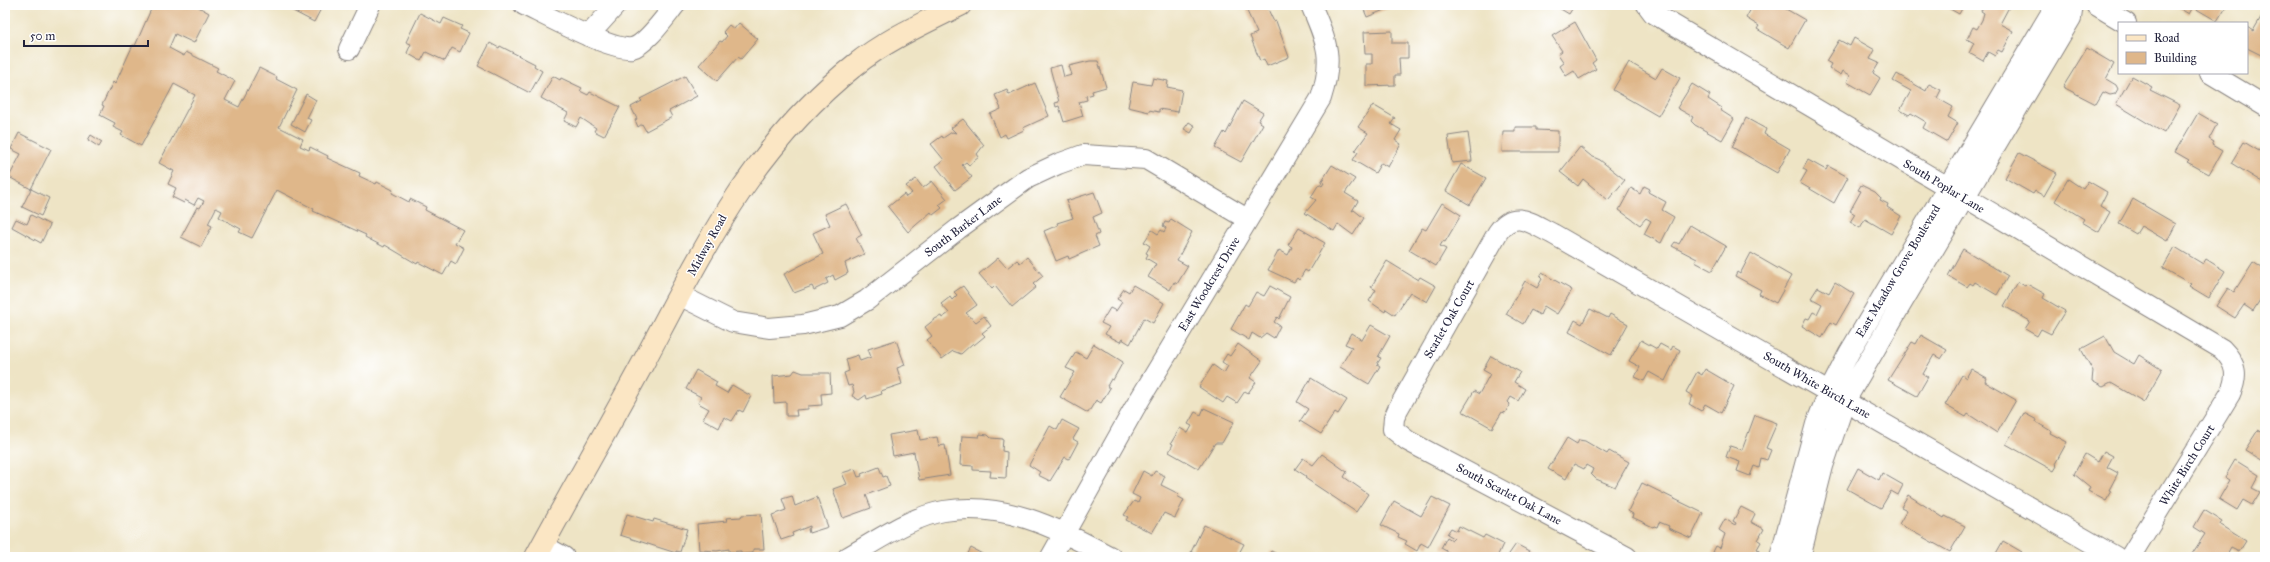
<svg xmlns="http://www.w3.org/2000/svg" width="2270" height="562" font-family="'IM FELL Great Primer',serif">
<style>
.building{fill:#dfb78a}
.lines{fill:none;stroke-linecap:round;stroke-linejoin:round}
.minor-casing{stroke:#888380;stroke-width:22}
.secondary-casing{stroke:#888380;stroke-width:24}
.minor{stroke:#fff;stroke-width:20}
.secondary{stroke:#fbe6c4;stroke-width:22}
.labels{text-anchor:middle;stroke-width:3;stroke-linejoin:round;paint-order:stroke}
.street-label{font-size:12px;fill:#22223b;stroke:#fff}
</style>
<rect width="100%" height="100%" fill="#fff"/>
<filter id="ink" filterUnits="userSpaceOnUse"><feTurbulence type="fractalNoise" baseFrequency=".025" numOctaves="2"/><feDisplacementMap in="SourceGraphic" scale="8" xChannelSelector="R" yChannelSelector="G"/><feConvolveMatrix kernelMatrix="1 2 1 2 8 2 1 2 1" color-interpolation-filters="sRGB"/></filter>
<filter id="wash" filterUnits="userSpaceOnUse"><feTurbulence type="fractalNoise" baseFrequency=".012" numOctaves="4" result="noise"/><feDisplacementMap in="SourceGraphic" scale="16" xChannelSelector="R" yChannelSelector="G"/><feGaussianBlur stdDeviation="0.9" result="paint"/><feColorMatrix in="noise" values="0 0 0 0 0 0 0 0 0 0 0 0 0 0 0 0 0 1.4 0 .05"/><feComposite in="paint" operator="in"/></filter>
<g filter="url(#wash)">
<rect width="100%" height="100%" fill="#eee4c5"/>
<g id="blocks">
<path class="building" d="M156 5H195L209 13 194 43 175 34 169 48 184 56 186 52 218 68 216 71 235 81 225 100 239 107 259 68 277 77 276 79 297 90 279 127 303 139 300 146 309 150 310 147 328 156 327 158 360 173 359 176 376 184 377 182 393 190 392 193 409 202 410 199 426 207 425 210 463 230 455 243 464 248 456 264 451 261 443 275 418 262 417 264 385 245 384 247 365 237 366 235 313 211 314 209 277 190 252 238 239 232 241 229 219 217 222 211 216 208 208 224 212 226 201 247 181 237 197 207 200 208 204 201 198 198 194 205 185 200 184 203 172 197 176 188 168 184 174 171 159 163 195 95 174 84 141 146 121 135 123 132 113 127 115 123 100 115 104 106 102 105 113 82 115 84 133 45 135 46 152 7 155 9Z
M293 5H323L314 22 291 10Z
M1255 5H1266L1274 22 1276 21 1289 57 1267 66 1264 59 1260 61 1250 36 1257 33 1246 9Z
M1362 5H1393L1394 6 1367 17Z
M1554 5H1578L1577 8 1574 6 1569 14Z
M1753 5H1779L1805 20 1789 48 1757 29 1759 26 1746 18Z
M1943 5H1964L1959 14Z
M1984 5H2005L2009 7 2000 24 2013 31 2002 52 1998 50 1995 56 1988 52 1983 61 1969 53 1974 43 1967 39 1973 27 1977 29 1982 20 1984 13 1981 11Z
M2174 5H2227L2217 21 2193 7 2189 14Z
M2264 12 2265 13V57L2247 48V27L2253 31Z
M420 13 441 24 444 18 462 26 460 29 469 33 460 52 452 48 445 61 426 52 421 61 407 53 411 44 406 42Z
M1575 22 1596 60 1592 63 1596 69 1579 79 1574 71 1566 76 1560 66 1564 63 1558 54 1562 51 1552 36Z
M739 23 758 39 741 59 738 57 717 81 699 65 720 41 722 42 727 36 723 32 729 25 734 29Z
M1392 31V43H1408V58H1399L1400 75H1395V85L1366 86V64H1372V54H1365L1364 32Z
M1854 38 1875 50 1870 59 1879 63 1873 73 1880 78 1870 95 1847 82 1850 75 1843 71 1841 75 1829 68 1831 64 1826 61 1839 40 1850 46Z
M490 43 499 48 500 46 535 64 534 66 542 71 530 93 478 66Z
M2087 48 2114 64 2106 79 2116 85 2118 89 2115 94 2110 95 2103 92 2096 104 2063 87Z
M1090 61H1098L1106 87 1092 91 1093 94 1086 96 1087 100 1079 102 1083 116 1064 122 1059 106 1056 107 1055 103 1059 102 1050 68 1061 65 1064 77 1072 75 1069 66Z
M1629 62 1656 78 1662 68 1680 78 1658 116 1613 90Z
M1897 74 1926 91 1929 84 1941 90 1937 98 1953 107 1948 117 1958 123 1947 142 1923 128 1926 122 1911 113 1909 115 1900 110 1911 91 1893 81Z
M553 76 560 80 561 78 582 88 580 91 588 95 590 92 620 107 604 136 594 131 596 128 581 118 576 127 564 121 568 113 541 98Z
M685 76 697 96 669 111 672 117 646 131 642 124 638 127 635 120 637 119 631 107 642 101 640 99Z
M2132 76 2152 87 2150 90 2180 105 2164 133 2116 104Z
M1153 78 1168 81 1167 87 1182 90 1178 112 1159 109V112L1149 110V112L1128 107 1133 82 1151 85Z
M1035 83 1049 116 1023 128 1024 130 1007 138 1005 134 1000 137 990 114 1001 109 995 95 1007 90 1009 95Z
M1692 84 1710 95 1708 99 1722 108 1720 110 1734 119 1722 140 1695 125 1691 121 1693 117 1677 108Z
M306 94 316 100 307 118 311 120 305 132 291 124Z
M1243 101 1263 113 1258 121 1263 124 1241 162 1215 148 1224 132 1226 134Z
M1373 105 1395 118 1391 124 1401 130 1395 140 1401 144 1388 167 1381 163 1375 173 1353 160 1358 152 1355 151 1368 133 1358 127Z
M2198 113 2217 124 2209 139 2214 142 2212 145 2222 151 2209 174 2187 162 2189 160 2175 152Z
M1746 118 1766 129 1764 134 1790 149 1777 173 1732 147Z
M963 119 984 145 977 154 979 157 969 165 966 162 962 165 972 177 955 190 936 166 944 160 931 144 942 136 943 138 952 132 956 133 951 128Z
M1189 122 1195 126 1191 133 1184 129Z
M1515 127H1536V130L1558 131V152H1502L1503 131H1515Z
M19 133 51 149 31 189 9 177 21 154 11 149Z
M1468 133 1472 161 1452 163 1448 136Z
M91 135 102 142 99 147 88 140Z
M2244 142 2259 151 2260 149 2265 152V181L2263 180 2262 182 2231 163Z
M1580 147 1591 156 1600 160 1625 180 1608 200 1583 179 1578 186 1560 172Z
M2019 153 2057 173 2044 196 2035 191 2033 194 2005 178Z
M1808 160 1826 170 1828 166 1848 177 1834 203 1800 183 1807 171 1803 169Z
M1461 164 1486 178 1470 205 1446 191Z
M1332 165 1355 179 1345 193 1358 201 1352 211 1354 210 1364 218 1353 235 1338 224 1334 231 1305 213 1316 200 1311 197 1319 184 1322 186 1324 183 1321 182Z
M916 179 923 188 932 181 947 199 939 205 942 208 933 215 931 212 908 232 888 207 904 194 906 197 912 193 906 186Z
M2068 179 2083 189 2088 181 2107 192 2100 206 2110 212 2099 232 2082 222 2084 219 2055 201Z
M1861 185 1875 192 1881 198 1880 200 1888 204 1887 207 1901 216 1891 234 1865 219 1860 228 1850 222 1855 214 1850 211 1861 191 1858 190Z
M1644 186 1650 189 1648 192 1666 202 1662 210 1674 217 1661 243 1644 234 1651 221 1646 218 1640 225 1619 210 1631 188 1640 194Z
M31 189 49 198 41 216 22 207Z
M1094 192 1102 213 1093 217 1099 234 1095 236 1099 246 1069 259 1068 256 1056 261 1044 231 1058 225 1057 223 1073 218 1066 201Z
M2133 199 2176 224 2167 241 2141 226 2136 234 2119 224Z
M1442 203 1461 215 1445 242 1443 241 1440 246 1446 249 1436 266 1409 250 1422 228 1426 230Z
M846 204 862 235 856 238 864 254 845 263 848 273 835 280 833 275 826 279 828 283 814 290 812 286 794 293 784 274 823 254 813 233 830 225 825 214Z
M31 215 50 225 41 243 12 227 16 219 27 224Z
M1171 219 1192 232 1177 260 1188 266 1177 284 1174 282 1170 290 1148 277 1156 264 1146 258 1148 254 1146 253 1150 246 1144 242 1152 230 1158 234 1161 230 1164 232 1166 228 1163 226 1165 222 1169 223Z
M1690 225 1726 246 1712 271 1695 262 1697 259 1672 246 1675 242 1679 244Z
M1299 228 1325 243 1308 272 1305 270 1299 280 1297 278 1294 282 1268 270 1279 250 1288 255 1292 247 1288 245Z
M2175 247 2203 264 2206 259 2225 271 2209 298 2189 286 2191 284 2163 268Z
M1963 249 2008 276 1997 295 1975 282 1973 285 1970 283 1967 287 1948 276Z
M1751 253 1791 276 1776 303 1759 294 1761 290 1735 276 1737 272 1740 274Z
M1027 257 1043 276 1033 284 1036 287 1012 307 995 286 992 289 979 274 998 258 1007 268 1017 260 1020 263Z
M1387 261 1418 280 1420 277 1436 286 1427 302 1410 292 1395 315 1386 309 1385 312 1369 301 1376 290 1371 287Z
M2253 262 2265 270 2261 280 2265 283V292L2253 311 2244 305 2235 318 2216 306 2228 288 2234 292Z
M1542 273 1572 290 1557 314 1544 306 1540 315 1531 310 1523 324 1506 314 1525 281 1537 288 1542 279 1540 277Z
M1835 282 1854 294 1836 325 1831 322 1822 338 1802 326 1806 318 1809 319 1813 312 1817 314 1822 304 1811 298 1818 287 1829 293Z
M2018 282 2025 286 2027 284 2045 294 2043 298 2065 311 2051 334 2041 329 2037 336 2025 329 2030 321 2004 306Z
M1133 285 1164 303 1153 323 1144 318 1130 344 1122 339 1120 342 1105 334 1109 327 1101 323 1110 308 1116 311 1122 302 1117 299 1124 289 1129 292Z
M963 286 977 305 966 313 976 322 984 316 991 326 982 333 985 336 974 345 973 343 961 354 953 351 942 359 927 340 932 336 925 327 935 319 941 316 942 318 949 313 941 304 950 297 952 300 957 295 954 292Z
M1270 286 1290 297 1279 319 1277 317 1274 322 1280 326 1274 338 1266 333 1260 338 1252 333 1249 340 1231 329 1245 304 1248 306 1256 292 1264 296Z
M1590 309 1608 318 1610 314 1628 324 1611 355 1569 332 1575 320 1582 324Z
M1371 325 1390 336 1378 357 1381 358 1377 364 1380 366 1369 384 1340 367 1352 347 1345 344 1351 333 1362 340Z
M1921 335 1947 350 1941 359 1934 355 1923 374 1928 377 1917 396 1888 380 1912 342 1916 344Z
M2105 336 2114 352 2134 364 2139 355 2162 370 2144 402 2111 383 2103 387 2092 381 2093 371 2081 349Z
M896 340 905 365 897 368 902 384 881 391 882 394 867 399 866 395 859 400 852 396 854 392 852 385 848 386 844 373 849 371 846 359 858 355 860 361 871 357 868 349Z
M1641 340 1657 349 1660 344 1671 350 1673 346 1680 350 1665 381 1649 372 1644 381 1635 377 1640 367 1629 361Z
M1094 344 1123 362 1113 380 1111 379 1107 386 1110 388 1101 403 1096 400 1088 413 1060 397 1075 372 1066 368 1076 352 1086 358Z
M1238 344 1262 361 1250 378 1256 382 1248 393 1245 391 1237 403 1227 397 1223 403 1199 387 1213 365 1224 373 1228 366 1222 362 1227 354 1230 356Z
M1491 356 1520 372 1514 382 1525 389 1518 401 1511 397 1508 402 1510 404 1505 413 1502 412 1492 428 1462 411 1474 391 1479 394 1490 374 1483 370Z
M1705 369 1734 386 1721 413 1705 404 1701 411 1689 404 1693 396 1686 392 1697 372 1702 375Z
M1971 369 1987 378 1985 382 2016 400 1997 433 1968 414 1966 417 1945 405 1962 375 1966 378Z
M696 370 717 382 715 386 727 393 732 385 751 396 743 412 739 410 732 421 724 417 719 428 703 419 709 409 698 403 701 397 686 389Z
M795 370 803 373H830L831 393 821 394 822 405 808 406V409L796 410 797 416H786V402L774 403 773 376 792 374Z
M1311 378 1347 400 1338 414 1335 412 1321 434 1300 421 1308 409 1297 402Z
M1204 408 1234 422 1222 443H1215L1199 469 1169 452 1173 444 1171 443 1180 428 1188 433 1192 426 1188 424 1195 412 1201 415Z
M2024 413 2037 420 2036 422 2051 431 2050 433 2067 442 2055 464 2057 466 2054 471 2006 444Z
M1755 415 1777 423 1766 448 1771 450 1767 460 1761 458 1759 468 1754 466 1750 476 1737 471 1740 462 1726 457 1730 446 1742 450Z
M1062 420 1079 429 1073 439 1078 442 1069 459 1065 457 1050 481 1038 475 1040 472 1029 465 1050 426 1057 430Z
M918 430 920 440 937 437 939 446 945 445 950 475 919 480 914 452 893 456 889 435Z
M2258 430 2265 434V462L2245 450Z
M980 434 988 435 991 438 1003 439 1002 451 1007 452 1006 478 990 477 991 471 973 470V466L960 465 962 436 979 437Z
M1567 438 1577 444 1579 440 1585 441 1607 454 1609 451 1629 462 1615 487 1596 479 1591 474 1593 469 1586 465 1584 469 1574 464 1566 479 1548 469Z
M2104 451 2113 456 2107 467 2118 473 2109 490 2112 491 2106 501 2088 491 2090 487 2074 474 2085 454 2098 462Z
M1322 454 1347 472 1344 477 1368 494 1356 512 1305 478 1306 476 1295 469 1303 458 1313 465Z
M2235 460 2259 475 2252 488 2260 492 2252 505 2243 500 2237 510 2219 499 2230 480 2225 477Z
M879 467 883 477 886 476 890 486 866 495 871 508 843 518 833 489 847 484 842 473 855 469 858 477 862 476 861 474Z
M1858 468 1879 480 1882 473 1903 485 1898 495 1891 491 1881 508 1847 489Z
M1143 471 1152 476 1155 471 1165 476 1161 485 1179 494 1177 496 1184 500 1175 518 1164 513 1152 533 1126 520 1128 517 1124 515 1134 501 1138 503 1140 498 1132 494Z
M1642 483 1703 513 1691 538 1668 528 1669 526 1659 522 1657 527 1654 526 1653 527 1632 517 1633 514 1628 511Z
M1908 495 1944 518 1945 516 1965 526 1950 552 1899 524 1907 510 1901 507Z
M792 496 795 506 817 497 828 527 809 533 808 529 810 528V526L792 533 793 536 781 540 772 515 786 510 782 499Z
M1432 497 1450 506 1428 547 1421 543 1417 551 1405 544 1407 541 1398 537 1399 534 1381 525 1394 501 1421 516Z
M1741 507 1755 514 1751 522 1764 529 1758 540 1761 542 1757 549 1759 550 1755 557H1715L1716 554 1713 552 1716 546 1720 548 1725 534 1719 530 1725 519 1735 525 1736 523 1733 521Z
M2204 510 2222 521 2220 525 2246 541 2239 552 2231 548 2226 557H2190L2205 534 2194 527Z
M627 514 653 522 654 519 687 529 680 552 676 551V553L620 535Z
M761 514 764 549H753V553L741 554V551L729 552V549L717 551 699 550 697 524 727 521 726 518 741 517 742 515Z
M1204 525 1244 544 1237 557H1201L1191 552Z
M1459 526 1483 538 1485 535 1503 544 1497 557H1457L1441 548 1447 537 1452 540 1454 538 1447 534 1451 528 1457 531Z
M2003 541 2022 552 2019 556 2021 557H1994Z
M1516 544 1540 557H1507Z
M971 548 988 557H966Z
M1271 551 1283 557H1268Z"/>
</g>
</g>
<g filter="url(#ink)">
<use href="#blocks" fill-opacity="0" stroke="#888380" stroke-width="1"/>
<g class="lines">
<defs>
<path id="minor" d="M524 5C545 15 611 51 632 48 646 45 666 16 675 5
M1647 5 1653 13 2222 349C2237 364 2238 376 2230 394L2130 557
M2096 5 2126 23
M588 36 616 5
M349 49 370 5
M2210 73 2265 106
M679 295 733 322 769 328 803 325 840 316 867 300 958 229 1028 178 1058 164 1083 155 1146 159 1247 219
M542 545 564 557
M848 557C876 541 912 516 944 511 1007 501 1057 529 1111 557
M1051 557 1134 409 1321 98C1334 57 1327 43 1311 5
M1627 557 1408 441 1393 429 1394 418 1398 409 1498 232C1515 208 1532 224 1553 234L2116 557
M1780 557 1816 424 1829 392 1849 353 2054 8 2058 5
M1800 557 1823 466 1845 401 1896 313 2071 18 2073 5"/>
<path id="secondary" d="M536 557C571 492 608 428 643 363 703 250 752 147 855 65 886 40 924 23 960 5"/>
</defs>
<use href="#minor" class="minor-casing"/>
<use href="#secondary" class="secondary-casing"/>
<use href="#minor" class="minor"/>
<use href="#secondary" class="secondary"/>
</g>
</g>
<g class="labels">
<g class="street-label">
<text transform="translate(1944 186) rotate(31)" y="4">South Poplar Lane</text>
<text transform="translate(963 226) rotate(-37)" y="4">South Barker Lane</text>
<text transform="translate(707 245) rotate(-61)" y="4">Midway Road</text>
<text transform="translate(1898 271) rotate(-59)" y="4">East Meadow Grove Boulevard</text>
<text transform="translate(1209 284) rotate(-59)" y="4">East Woodcrest Drive</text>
<text transform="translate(1449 319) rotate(-60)" y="4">Scarlet Oak Court</text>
<text transform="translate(1817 385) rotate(30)" y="4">South White Birch Lane</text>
<text transform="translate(2187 465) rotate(-58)" y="4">White Birch Court</text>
<text transform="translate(1509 494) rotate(28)" y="4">South Scarlet Oak Lane</text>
</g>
</g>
<rect width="2270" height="562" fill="none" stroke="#fff" stroke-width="20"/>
<rect x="2118" y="22" width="130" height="52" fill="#ffffff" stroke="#a7a7b1"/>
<rect x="2126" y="35" width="20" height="6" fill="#fbe6c4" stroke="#a7a7b1"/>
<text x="2154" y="42" font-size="12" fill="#22223b">Road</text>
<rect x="2126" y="52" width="20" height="12" fill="#dfb78a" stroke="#a7a7b1"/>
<text x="2154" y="62" font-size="12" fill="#22223b">Building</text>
<path d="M24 40v6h124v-6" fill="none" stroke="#22223b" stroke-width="2"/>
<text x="30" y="40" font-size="12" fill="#22223b" stroke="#ffffff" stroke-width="3" paint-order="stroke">50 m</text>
</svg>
